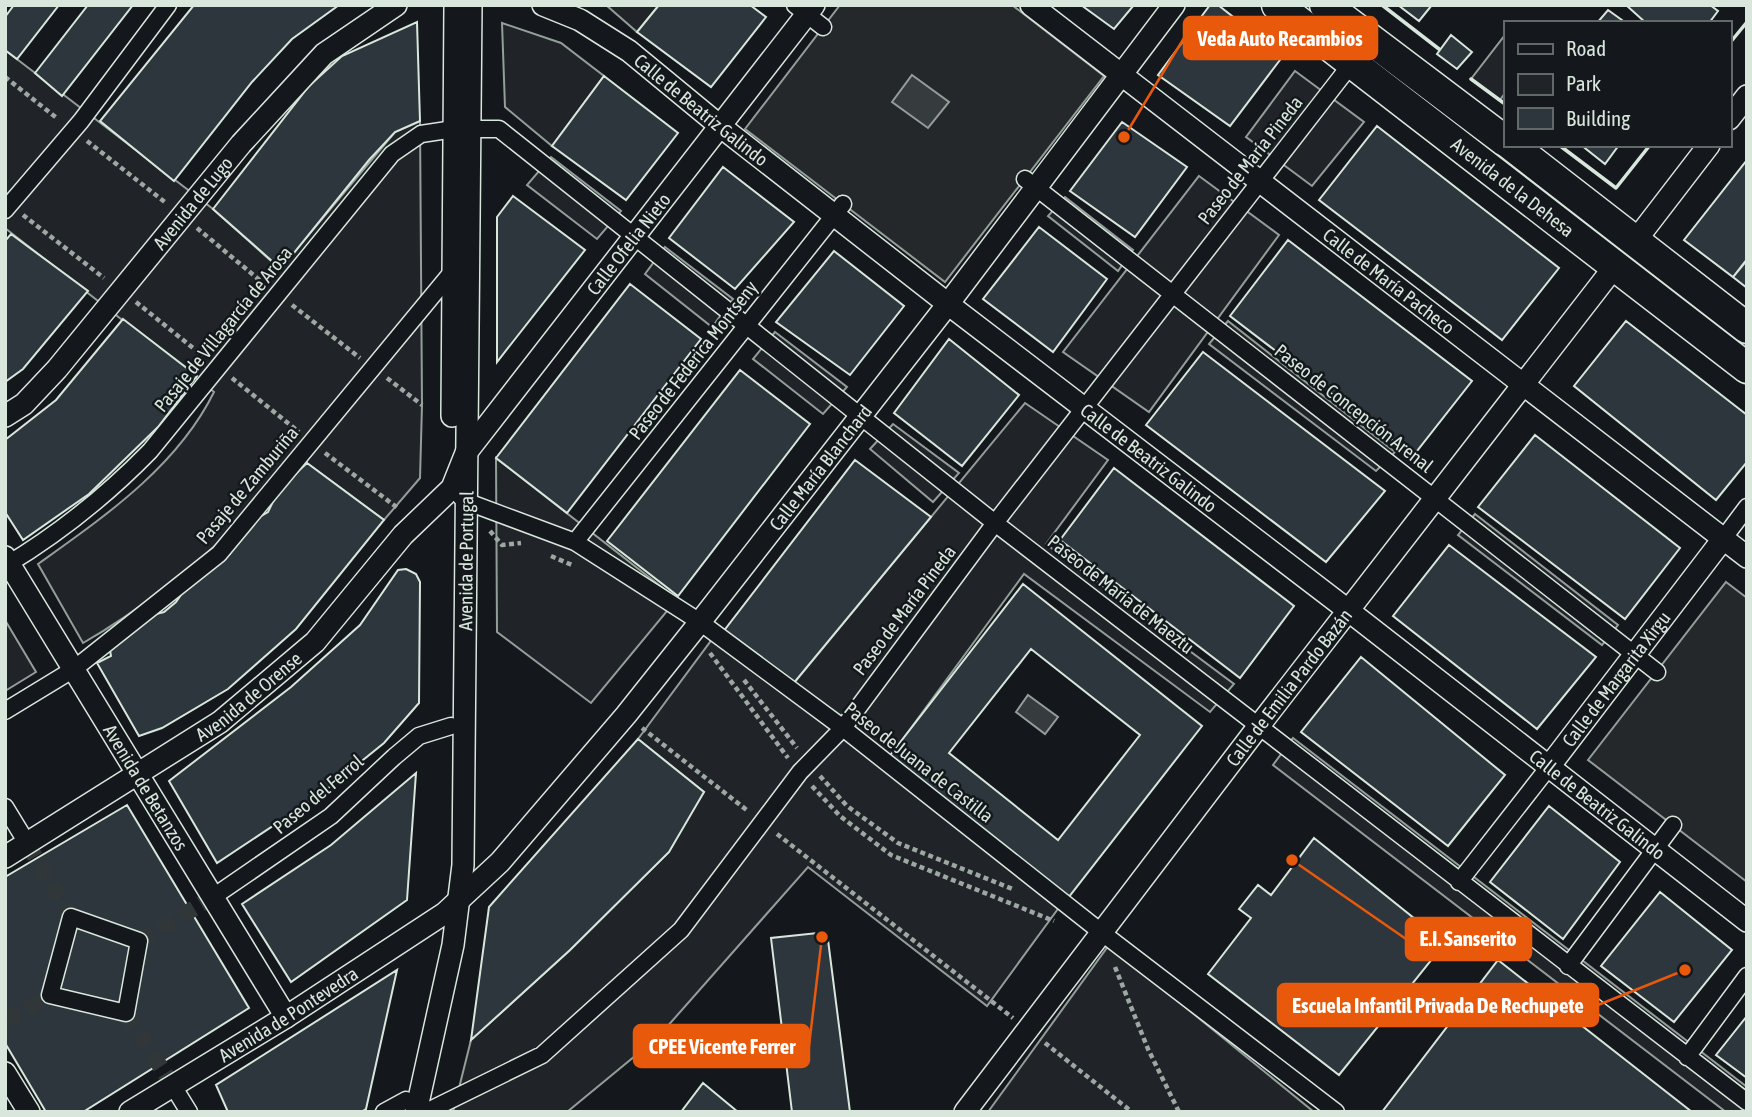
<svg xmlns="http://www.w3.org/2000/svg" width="1752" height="1117" font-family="'Asap Condensed',sans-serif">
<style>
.green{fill:#202428;stroke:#939e99;stroke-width:2}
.parking{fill:#24282b;stroke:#939e99;stroke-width:2}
.water{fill:#363b3e;stroke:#939e99;stroke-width:2}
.building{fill:#2c363c;stroke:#d8e6dc;stroke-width:2;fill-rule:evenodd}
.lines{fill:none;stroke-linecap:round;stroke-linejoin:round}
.pedestrian-tunnel{stroke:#313739;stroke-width:16;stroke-dasharray:16 8;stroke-linecap:butt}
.pedestrian-casing{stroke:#d8e6dc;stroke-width:19}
.minor-casing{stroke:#d8e6dc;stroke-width:24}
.secondary-casing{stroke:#d8e6dc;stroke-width:33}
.path{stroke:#9da8a2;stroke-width:4.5;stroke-dasharray:5 3.5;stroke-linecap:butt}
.pedestrian{stroke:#14181c;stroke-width:16}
.minor{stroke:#14181c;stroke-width:21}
.secondary{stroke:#14181c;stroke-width:30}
.wall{stroke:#d8e6dc;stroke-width:3.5}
.labels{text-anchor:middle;stroke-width:5;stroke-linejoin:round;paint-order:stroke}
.street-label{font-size:19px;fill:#d8e6dc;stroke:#14181c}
.leader{fill:none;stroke:#e8590c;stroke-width:2.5}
.callout-dot{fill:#e8590c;stroke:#14181c;stroke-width:2.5}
.callout{fill:#e8590c;stroke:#e8590c;stroke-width:2.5}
.callout-label{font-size:21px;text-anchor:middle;font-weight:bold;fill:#fff}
</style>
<rect width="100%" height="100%" fill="#14181c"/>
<path class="green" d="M606 5H659L637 32Z
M502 23 561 43 604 76 552 146 505 107Z
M1505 35V93L1500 100 1471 79Z
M5 50 213 209 280 269 395 132 420 121 422 405 420 478 384 520 307 463 304 442C283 468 263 498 240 522 195 567 139 611 83 643L38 564C105 516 177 467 214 392L5 228Z
M1295 71 1364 122 1312 186 1246 137Z
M551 157 621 211 597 239 527 185Z
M1199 176 1279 235 1149 412 1063 352Z
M1065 197 1133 250 1118 271 1048 216Z
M665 247 733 299 712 327 645 274Z
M1228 321 1395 452 1376 471 1209 344Z
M775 332 847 387 823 414 753 359Z
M1025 403 1108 460 1046 544 1234 684 1210 712 1024 574 886 762 1063 902 987 1006 808 867 658 1037 567 1112H453L471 1040 570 950 669 852 696 802 704 792 638 739 716 634 790 688Z
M893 424 959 473 933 502 870 449Z
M496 458 677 599 591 703 497 632Z
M1475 514 1618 625 1602 645 1458 535Z
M5 620 36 672 5 691Z
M1293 738 1747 1087V1112H1726L1273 765Z
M1109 945 1314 1112H988Z"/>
<path class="parking" d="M840 5H1012L1104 76 945 282 745 129Z
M1726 582 1747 598V882L1588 760Z"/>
<path class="water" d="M912 75 949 102 928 128 892 102Z
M1028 695 1058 717 1045 734 1016 712Z"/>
<path class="building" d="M14 5H59L17 59 5 50V17Z
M88 5H133L62 96 35 73Z
M194 5H339L292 39 252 82 174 181 100 121Z
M659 5H750L766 17 711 87 637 32Z
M1081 5H1134L1114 29Z
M1210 5H1218L1283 56 1230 126 1158 75Z
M1398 5H1432L1419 21Z
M1626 5H1710L1718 11 1709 23H1646Z
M1608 10 1626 23H1597Z
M417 22 420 121 395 132 369 160 281 269 213 209 309 86 342 56Z
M1451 35 1472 52 1457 69 1437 54Z
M604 76 678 133 626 200 552 146Z
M1122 122 1187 167 1135 237 1070 191Z
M1377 126 1559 268 1502 340 1319 200Z
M1581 145H1619L1605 164Z
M1747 160V259L1733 277 1684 240Z
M723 167 794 222 735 289 669 238Z
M513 196 585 250 497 362V217Z
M1039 227 1107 279 1053 352 983 299Z
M11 234 88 291 23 369 5 382V241Z
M1288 240 1472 381 1413 456 1230 316Z
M834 251 904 306 850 375 776 322Z
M1747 260V288L1733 277Z
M630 284 701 339 567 513 496 458Z
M123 319 197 376 158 427 89 494 23 540 5 512V440L56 400Z
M1626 321 1747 415V462L1716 500 1574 386Z
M949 339 1019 395 962 466 894 413Z
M1203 352 1385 491 1326 562 1146 425Z
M740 370 810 424 678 596 607 541Z
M1535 435 1680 548 1625 619 1478 507Z
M855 460 931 517 793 684 723 632Z
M307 463 384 520 296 629 228 689 162 728 139 736 97 663 111 656 110 650 156 614 164 612 176 602 183 592 230 554 233 545 256 519 268 512 279 489Z
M1114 468 1294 606 1240 678 1060 540Z
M1449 545 1596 657 1537 729 1393 616Z
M406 569 416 574 420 582 419 703 384 743 321 794 217 863 169 781 291 687 360 625 398 570Z
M1023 584 1202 726 1068 898 888 758ZM1031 649 1140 735 1058 840 949 753Z
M1361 657 1505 775 1448 846 1301 732Z
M638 739 704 792 669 852 570 950 471 1040 489 907Z
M416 773 407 900 291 982 242 904 331 845Z
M127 805 249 1008 83 1112H46L5 1043V877Z
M1549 806 1620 862 1563 939 1490 882Z
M1314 838 1445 943 1339 1075 1208 974 1251 918 1239 909 1258 885 1271 895Z
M1660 892 1732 950 1674 1022 1601 966Z
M827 932 850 1112H792L771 938Z
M1498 960 1692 1112H1382Z
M397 970 366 1109 361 1112H228L216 1085Z
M1747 1016V1078L1716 1055Z
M703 1083 738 1112H681Z"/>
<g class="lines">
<path class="pedestrian-tunnel" d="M27 843 71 917
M139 941 213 897
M126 1013 173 1086
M5 1020 50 995"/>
<defs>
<path id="pedestrian" d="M795 5 823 27
M1025 179 1657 672
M5 210 81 121 168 5
M460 496 465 501 575 542 700 622 843 728 1101 932 1336 1112
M1723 539 1747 507
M575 542 843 204
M5 566C60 533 106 496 150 451L392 154 421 134 454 129H499L995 523 1747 1102
M5 711 74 669 219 554 452 272
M5 807 27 843
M1459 882 1548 768
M213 897 331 816 394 757 419 736 451 726
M71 917 139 941 126 1013 50 995Z
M1568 966 1673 825
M1687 1057 1747 976
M173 1086 189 1112
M384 1112 406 1100
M426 1112 542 1055 681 930 800 772 843 728 995 523 1352 63"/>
<g id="minor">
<path id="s1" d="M543 5 580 20 629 51 720 126 948 304 1349 611 1747 921"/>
<path id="s2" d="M1031 5 1747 557"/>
<path d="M1729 119 1747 96"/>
<path d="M1636 240 1709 145"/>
<path id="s3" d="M5 416 24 404 57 369 241 144 324 54 396 5"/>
<path d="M452 416 455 5"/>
<path id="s4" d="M5 557 286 1017"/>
<path id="s5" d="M1548 768 1723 539"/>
<path id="s6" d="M5 857 220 722 315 642 403 535 452 488 466 453 814 5"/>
<path d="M5 1073 29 1112"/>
<path id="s7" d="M130 1112 286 1017 445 913 500 862 626 715 700 622 948 304 1174 5"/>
<path id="s8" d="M416 1112 453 945 463 865 471 5"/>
<path id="s9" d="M965 1112 1258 727 1615 266"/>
</g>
<g id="secondary">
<path id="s10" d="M1277 5 1747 368"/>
<path d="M1325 5 1505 141"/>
<path d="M1511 145 1747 328"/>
</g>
</defs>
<use href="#pedestrian" class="pedestrian-casing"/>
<use href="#minor" class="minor-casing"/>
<use href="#secondary" class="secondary-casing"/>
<path class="path" d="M5 77 58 119
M87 141 166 203
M23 215 104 278
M197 228 263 283
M136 302 203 356
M292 305 360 358
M232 378 299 432
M387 378 422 405
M325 453 399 509
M490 531 502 545 521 543
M551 556 572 565
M710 653 788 758
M744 680 797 748
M642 728 748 811
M820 776 847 806 898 843 1015 890
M812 786 840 816 891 855 1054 921
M777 834 1013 1018
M1115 967 1148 1049 1179 1112
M1045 1043 1132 1112"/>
<use href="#pedestrian" class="pedestrian"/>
<use href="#minor" class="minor"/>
<use href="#secondary" class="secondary"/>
<path class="wall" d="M1382 5 1439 49
M1729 44 1747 22
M1471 79 1505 104
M1559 145 1616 188 1650 145"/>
</g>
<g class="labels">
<g class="street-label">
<text dy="7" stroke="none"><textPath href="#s1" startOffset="191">Calle de Beatriz Galindo</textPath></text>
<text transform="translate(1250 160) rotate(-52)" y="7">Paseo de María Pineda</text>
<text dy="7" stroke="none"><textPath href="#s10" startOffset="298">Avenida de la Dehesa</textPath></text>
<text dy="7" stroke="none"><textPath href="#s3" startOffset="285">Avenida de Lugo</textPath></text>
<text dy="7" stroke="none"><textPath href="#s6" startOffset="887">Calle Ofelia Nieto</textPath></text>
<text dy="7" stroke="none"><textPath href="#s2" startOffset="452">Calle de María Pacheco</textPath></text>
<text transform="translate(223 329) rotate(-51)" y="7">Pasaje de Villagarcía de Arosa</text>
<text transform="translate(693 360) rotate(-52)" y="7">Paseo de Federica Montseny</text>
<text transform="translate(1354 408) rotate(38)" y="7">Paseo de Concepción Arenal</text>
<text dy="7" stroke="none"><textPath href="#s1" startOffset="758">Calle de Beatriz Galindo</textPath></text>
<text dy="7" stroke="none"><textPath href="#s7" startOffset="956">Calle María Blanchard</textPath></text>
<text transform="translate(247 485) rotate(-50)" y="7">Pasaje de Zamburiña</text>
<text dy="7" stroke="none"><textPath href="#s8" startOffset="556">Avenida de Portugal</textPath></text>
<text transform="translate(1121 594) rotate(38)" y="7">Paseo de María de Maeztu</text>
<text transform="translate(904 610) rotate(-53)" y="7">Paseo de María Pineda</text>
<text dy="7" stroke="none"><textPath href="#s5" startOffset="112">Calle de Margarita Xirgu</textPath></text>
<text dy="7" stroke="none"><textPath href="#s9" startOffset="534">Calle de Emilia Pardo Bazán</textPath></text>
<text dy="7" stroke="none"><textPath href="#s6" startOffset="292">Avenida de Orense</textPath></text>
<text transform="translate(919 762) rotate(38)" y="7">Paseo de Juana de Castilla</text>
<text dy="7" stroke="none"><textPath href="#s4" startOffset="270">Avenida de Betanzos</textPath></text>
<text transform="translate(318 794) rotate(-40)" y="7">Paseo del Ferrol</text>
<text dy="7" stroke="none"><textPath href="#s1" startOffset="1325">Calle de Beatriz Galindo</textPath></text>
<text dy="7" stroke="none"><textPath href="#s7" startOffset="186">Avenida de Pontevedra</textPath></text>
</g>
</g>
<path class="leader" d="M1124 137L1184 38M1292 860L1406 939M1685 970L1598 1005M822 937L809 1046"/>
<g class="callout-dot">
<circle cx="1124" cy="137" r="7"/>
<circle cx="1292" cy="860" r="7"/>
<circle cx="1685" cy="970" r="7"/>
<circle cx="822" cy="937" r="7"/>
</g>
<g class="callout">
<rect x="1184" y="17" width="193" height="42" rx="7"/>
<rect x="1406" y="918" width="125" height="42" rx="7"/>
<rect x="1278" y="984" width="320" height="42" rx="7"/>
<rect x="634" y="1025" width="175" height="42" rx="7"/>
</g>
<g class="callout-label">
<text x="1280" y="46">Veda Auto Recambios</text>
<text x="1468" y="946">E.I. Sanserito</text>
<text x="1438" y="1013">Escuela Infantil Privada De Rechupete</text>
<text x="722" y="1054">CPEE Vicente Ferrer</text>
</g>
<rect width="1752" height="1117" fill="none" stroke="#d8e6dc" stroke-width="14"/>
<rect x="1504" y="21" width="228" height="126" fill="#14181c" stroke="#626a69" stroke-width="2"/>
<rect x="1518" y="44" width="35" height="10" fill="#14181c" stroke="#626a69" stroke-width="2"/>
<text x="1566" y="56" font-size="21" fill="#d8e6dc">Road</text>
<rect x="1518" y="74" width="35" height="21" fill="#202428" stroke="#626a69" stroke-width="2"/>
<text x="1566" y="91" font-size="21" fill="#d8e6dc">Park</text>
<rect x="1518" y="108" width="35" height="21" fill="#2c363c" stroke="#626a69" stroke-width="2"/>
<text x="1566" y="126" font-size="21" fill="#d8e6dc">Building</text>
</svg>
